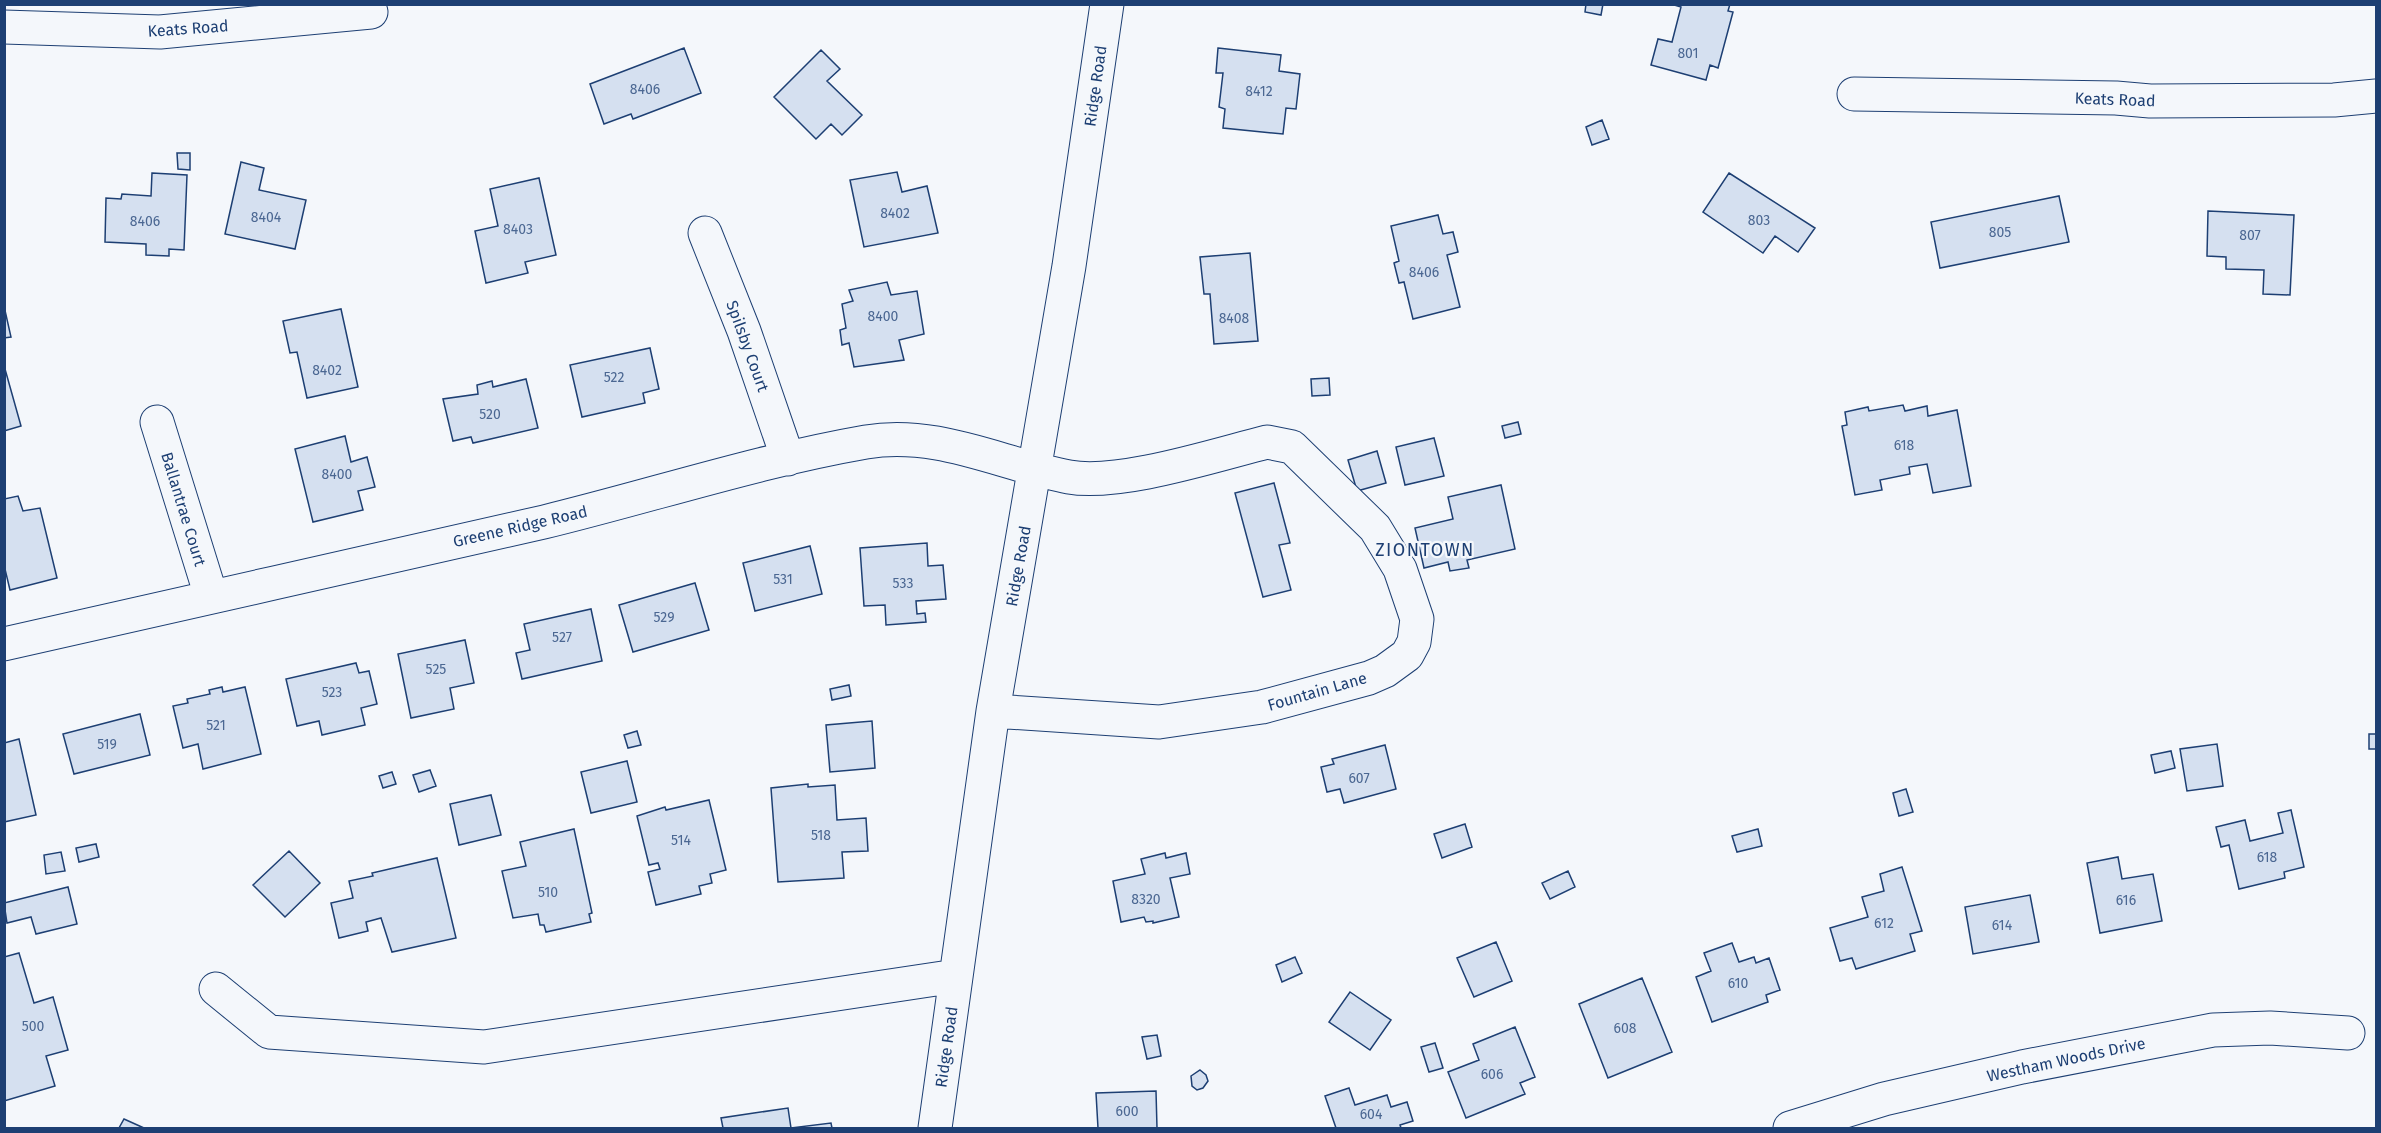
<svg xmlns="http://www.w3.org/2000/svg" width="2381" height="1133" font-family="'Fira Sans',sans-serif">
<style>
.building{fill:#d5e0f0;stroke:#1d3f73;stroke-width:1.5}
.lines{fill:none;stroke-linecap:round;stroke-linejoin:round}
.minor-casing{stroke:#1d3f73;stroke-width:35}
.minor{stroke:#f4f7fb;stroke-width:33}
.labels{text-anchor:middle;stroke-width:4.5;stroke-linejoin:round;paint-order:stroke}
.number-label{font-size:14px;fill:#4b6792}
.street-label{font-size:16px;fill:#1d3f73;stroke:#f4f7fb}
.neighbourhood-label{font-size:18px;letter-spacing:1.5px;fill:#1d3f73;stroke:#f4f7fb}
</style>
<rect width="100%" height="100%" fill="#f4f7fb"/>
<path class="building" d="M1586 4H1603L1601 15 1585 12Z
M1671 4H1730L1728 11 1733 12 1718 68 1710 65 1706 80 1651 65 1658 39 1672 42 1681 7Z
M684 48 701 93 633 119 631 114 604 124 590 84Z
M1218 48 1281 55 1279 71 1300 74 1296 109 1286 108 1283 134 1223 128 1225 109 1219 107 1223 73H1216Z
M821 50 840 69 827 81 862 115 842 135 831 124 816 139 774 97Z
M1602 120 1609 139 1592 145 1586 127Z
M177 153H190V170L178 169Z
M241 162 264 168 259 190 306 200 295 249 225 234Z
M897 172 902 192 927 186 938 233 864 247 850 180Z
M152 173 187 175 184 250 169 249V256L146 255V244L105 242 106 198 121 199 122 194 151 196Z
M1729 173 1815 228 1798 252 1775 236 1763 253 1703 212Z
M539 178 556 255 525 262 528 273 486 283 475 231 498 226 490 189Z
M2059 196 2069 242 1940 268 1931 222Z
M2208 211 2294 215 2290 295 2263 294 2264 270 2226 269V257L2207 256Z
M1438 215 1443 234 1453 232 1458 252 1447 255 1460 307 1413 319 1404 282 1399 283 1394 263 1399 261 1391 226Z
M1250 253 1258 341 1214 344 1210 294H1204L1200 257Z
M887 282 891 295 917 291 924 334 899 340 904 360 854 367 849 343 842 345 840 330 846 328 842 304 853 301 849 290Z
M4 306 11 337 4 338Z
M341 309 358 387 307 398 297 352 290 353 283 321Z
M650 348 659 389 643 393 645 403 582 417 570 365Z
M5 369 21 426 4 431V369Z
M1329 378 1330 395 1312 396 1311 379Z
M526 379 538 428 473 443 471 437 453 441 443 399 478 394 477 385 492 381 493 387Z
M1903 405 1905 411 1927 406 1928 416 1957 410 1971 486 1933 493 1927 464 1909 467 1910 474 1880 480 1882 490 1855 495 1842 426 1847 425 1845 412 1868 407 1869 411Z
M1518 422 1521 434 1505 438 1502 426Z
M345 436 351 462 367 457 375 487 358 491 363 510 313 522 295 449Z
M1434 438 1444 476 1405 485 1396 447Z
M1377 451 1386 483 1357 491 1348 460Z
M1274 483 1290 543 1279 545 1291 590 1263 597 1235 493Z
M1501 485 1515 549 1467 560 1469 568 1450 571 1448 562 1424 568 1415 528 1453 519 1448 497Z
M18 496 23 511 40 508 57 578 10 590 4 565V499Z
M927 543 928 566 943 565 946 599 916 601 917 614 925 613 926 622 886 625 885 605 864 606 860 548Z
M810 546 822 594 755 611 743 563Z
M695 583 709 630 633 652 619 605Z
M591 609 602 661 522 679 516 653 530 650 524 624Z
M465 640 474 683 450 688 454 709 411 718 398 654Z
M356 663 359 673 369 671 377 704 361 708 365 725 322 735 319 721 297 726 286 679Z
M849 685 851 696 832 700 830 689Z
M222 687 223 692 245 687 261 754 203 769 198 744 183 748 173 706 188 703 187 699 210 694 209 690Z
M140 714 150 755 74 774 63 734Z
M872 721 875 768 830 772 826 725Z
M637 731 641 745 628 748 624 735Z
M2369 734H2376V749H2369Z
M19 739 36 815 4 822V743Z
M2217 744 2223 786 2187 791 2180 749Z
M1385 745 1396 789 1344 803 1340 789 1327 792 1321 767 1334 764 1332 759Z
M2171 751 2175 768 2155 773 2151 755Z
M627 761 637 802 591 813 581 772Z
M430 770 436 786 419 792 413 775Z
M392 772 396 784 383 788 379 776Z
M808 784V787L835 785 837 820 866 818 868 851 842 852 844 878 778 882 771 788Z
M1906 789 1913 812 1899 816 1893 793Z
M491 795 501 835 459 845 450 804Z
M709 800 726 870 710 874 712 883 699 886 701 894 656 905 648 872 660 869 658 863 649 865 637 816 665 807 666 810Z
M2291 810 2304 867 2284 872 2285 878 2239 889 2229 845 2221 847 2216 827 2245 820 2250 841 2283 833 2278 813Z
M1465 824 1472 847 1442 858 1434 834Z
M574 829 592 913 589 914 591 922 546 932 544 925H540L538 914 513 918 502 871 526 866 520 842Z
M1758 829 1762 846 1737 852 1732 836Z
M96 844 99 857 79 862 76 848Z
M289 851 320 883 285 917 253 885Z
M61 852 65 871 46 874 44 855Z
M1165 853 1166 858 1186 853 1190 874 1170 878 1179 917 1153 923V921L1146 922 1144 917 1121 922 1113 881 1145 874 1141 859Z
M2118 857 2122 879 2153 874 2162 921 2100 933 2087 863Z
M437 858 456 938 392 952 381 918 366 922 368 931 339 938 331 903 353 898 349 881 373 876 372 873Z
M1902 867 1922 931 1910 934 1915 951 1856 969 1852 958 1840 961 1830 928 1868 917 1862 897 1884 891 1880 874Z
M1568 871 1575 887 1550 899 1542 883Z
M68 887 77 924 36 934 31 917 7 923 4 903Z
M2030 895 2039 942 1973 954 1965 907Z
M1496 942 1512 981 1474 997 1457 958Z
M1732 943 1739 962 1754 957 1756 963 1769 958 1780 990 1766 995 1768 1002 1712 1022 1696 977 1711 971 1704 953Z
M19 953 34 1003 53 997 68 1050 46 1056 55 1086 4 1101V957Z
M1295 957 1302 973 1282 982 1276 965Z
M1642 978 1672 1052 1608 1078 1579 1004Z
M1350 992 1391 1020 1370 1050 1329 1022Z
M1515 1027 1535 1077 1520 1083 1525 1094 1466 1118 1448 1072 1479 1060 1473 1044Z
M1157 1035 1161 1056 1147 1059 1142 1037Z
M1435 1043 1443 1068 1429 1072 1421 1047Z
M1200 1070 1206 1075 1208 1081 1203 1088 1197 1090 1192 1086 1191 1076Z
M1349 1088 1355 1105 1387 1095 1391 1107 1407 1102 1413 1121 1400 1125 1401 1128H1336L1325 1096Z
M1156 1091 1157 1128H1098L1096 1093Z
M788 1108 791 1128 831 1123 832 1128H723L721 1118Z
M124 1119 144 1128H119Z"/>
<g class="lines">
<defs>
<path id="minor" d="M4 27 160 32 371 12
M1854 94 2116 98 2150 101 2334 100 2376 96
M705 233 744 331 788 459
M157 422 211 596
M4 644C184 602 364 564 544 522 651 496 757 461 866 442 938 430 1000 464 1069 477 1120 486 1215 455 1267 442L1292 447 1375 528 1400 569 1417 619 1414 642 1407 655 1385 671 1369 678 1262 707 1159 722 993 711
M216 989 269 1032 484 1047 956 976
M935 1128 993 711 1069 266 1107 4
M1790 1128 1884 1099 2022 1067 2213 1030 2270 1028 2348 1033"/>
</defs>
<use href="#minor" class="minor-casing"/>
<use href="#minor" class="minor"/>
</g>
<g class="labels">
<g class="number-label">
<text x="1688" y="58">801</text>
<text x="645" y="94">8406</text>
<text x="1259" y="96">8412</text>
<text x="895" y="218">8402</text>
<text x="266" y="222">8404</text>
<text x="1759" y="225">803</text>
<text x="145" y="226">8406</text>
<text x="518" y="234">8403</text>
<text x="2000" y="237">805</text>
<text x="2250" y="240">807</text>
<text x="1424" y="277">8406</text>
<text x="883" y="321">8400</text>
<text x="1234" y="323">8408</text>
<text x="327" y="375">8402</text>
<text x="614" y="382">522</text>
<text x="490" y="419">520</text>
<text x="1904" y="450">618</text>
<text x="337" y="479">8400</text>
<text x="783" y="584">531</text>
<text x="903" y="588">533</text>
<text x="664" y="622">529</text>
<text x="562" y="642">527</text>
<text x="436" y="674">525</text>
<text x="332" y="697">523</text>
<text x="216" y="730">521</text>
<text x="107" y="749">519</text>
<text x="1359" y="783">607</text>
<text x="821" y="840">518</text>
<text x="681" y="845">514</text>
<text x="2267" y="862">618</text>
<text x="548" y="897">510</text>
<text x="1146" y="904">8320</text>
<text x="2126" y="905">616</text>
<text x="1884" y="928">612</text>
<text x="2002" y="930">614</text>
<text x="1738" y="988">610</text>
<text x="33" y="1031">500</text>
<text x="1625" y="1033">608</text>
<text x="1492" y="1079">606</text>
<text x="1127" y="1116">600</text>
<text x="1371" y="1119">604</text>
</g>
<g class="street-label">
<text transform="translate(188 28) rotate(-4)" y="6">Keats Road</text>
<text transform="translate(1095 86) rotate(-82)" y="6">Ridge Road</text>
<text transform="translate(2115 99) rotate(2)" y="6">Keats Road</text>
<text transform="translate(748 346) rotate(70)" y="6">Spilsby Court</text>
<text transform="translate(184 509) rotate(73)" y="6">Ballantrae Court</text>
<text transform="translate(520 526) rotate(-13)" y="6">Greene Ridge Road</text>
<text transform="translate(1018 566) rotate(-80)" y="6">Ridge Road</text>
<text transform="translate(1317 691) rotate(-16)" y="6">Fountain Lane</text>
<text transform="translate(946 1047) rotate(-82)" y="6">Ridge Road</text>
<text transform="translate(2066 1059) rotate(-12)" y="6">Westham Woods Drive</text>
</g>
<g class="neighbourhood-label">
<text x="1425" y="556">ZIONTOWN</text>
</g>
</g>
<rect width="2381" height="1133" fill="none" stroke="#1d3f73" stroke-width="12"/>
</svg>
